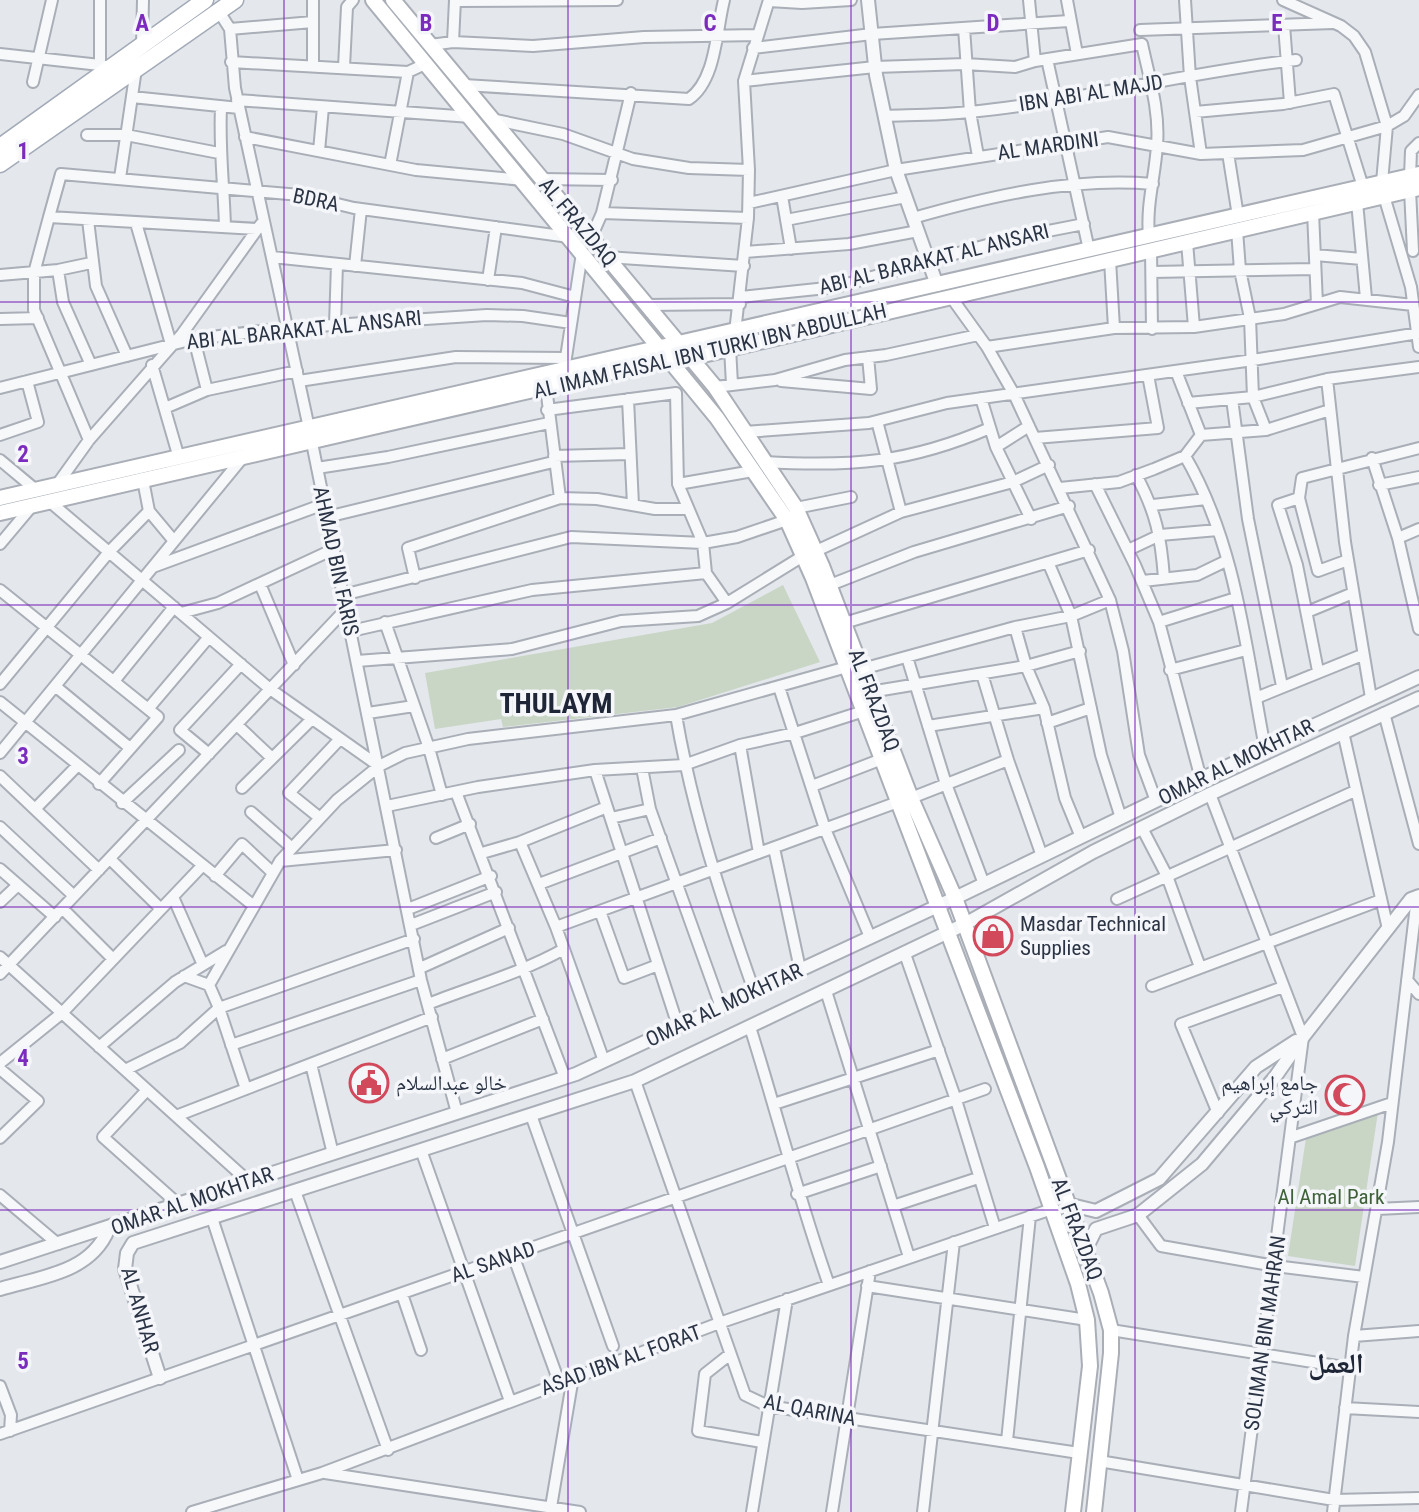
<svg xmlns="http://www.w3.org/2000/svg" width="1419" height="1512" font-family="'Roboto Condensed','Noto Naskh Arabic',sans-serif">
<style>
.green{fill:#c9d6c5}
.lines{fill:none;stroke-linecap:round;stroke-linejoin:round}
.minor-casing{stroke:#a9aeb7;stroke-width:14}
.tertiary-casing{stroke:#a9aeb7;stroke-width:16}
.secondary-casing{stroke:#a9aeb7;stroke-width:18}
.primary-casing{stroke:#a3abb8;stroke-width:19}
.minor{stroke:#f7f8fa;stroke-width:10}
.tertiary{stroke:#f7f8fa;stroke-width:12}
.secondary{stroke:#fff;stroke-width:14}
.primary{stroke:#fff;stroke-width:16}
.grid{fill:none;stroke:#7b2cbf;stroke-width:2;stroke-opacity:0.55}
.labels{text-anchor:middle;stroke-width:7;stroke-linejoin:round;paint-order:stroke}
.street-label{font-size:21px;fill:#2b3445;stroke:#f4f6f9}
.poi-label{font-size:21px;fill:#2b3445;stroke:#f4f6f9;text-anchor:start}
.park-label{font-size:21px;fill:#3f6138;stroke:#f4f6f9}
.district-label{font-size:28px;font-weight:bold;fill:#1d2536;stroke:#f4f6f9}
.grid-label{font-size:23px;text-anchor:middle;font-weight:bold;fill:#7b2cbf;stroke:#f4f6f9;stroke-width:7;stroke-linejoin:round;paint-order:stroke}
</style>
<rect width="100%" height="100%" fill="#e4e7ec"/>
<path class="green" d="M783 585 820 662 678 707 503 727 501 719 435 729 425 673 712 623Z
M1378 1112 1355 1266 1288 1256 1306 1138Z"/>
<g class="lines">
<defs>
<path id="minor" d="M100 0V64
M313 0V64
M1029 0 1035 61
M1067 0 1077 54
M1185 0 1190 77 1201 154
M1283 0 1341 26 1354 36 1365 52 1387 126 1382 182
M455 1 617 0
M769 1 802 3 851 0
M218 10 230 29 235 88 309 428 421 980 457 1113
M1284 25 1290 103
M964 28 970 112 978 156
M230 29 313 22
M1140 30 1333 23
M453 42 455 0
M142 44 143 0
M430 45 453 42 533 46 644 37 758 35
M753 48 872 34 1069 21
M0 54 109 66
M1047 59 1089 250
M231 62 408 72 425 64
M344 67 347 7 353 0
M744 81 875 67 965 64 1015 67 1035 61 1142 44C1149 77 1160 111 1157 145 1155 177 1146 205 1149 236
M33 82 52 0
M464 85 689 99C716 80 716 32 724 0
M132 97 239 108
M237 100 471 117
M221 108C219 148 224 187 225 227
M1195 112 1283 104 1334 94 1363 187
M885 116C913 115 942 115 970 112 1080 101 1187 72 1296 60
M491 119 563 134 633 159 689 168 749 170
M87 135H126L219 153
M245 137 416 170 523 180
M319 151 323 107
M1228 153 1238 216
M390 165 408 72
M1410 176 1411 151 1419 143
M120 178 136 69
M542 179 612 180
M1410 190 1413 251
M782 196 791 249
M1384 196 1411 287 1419 347
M1357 202 1366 298
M749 203 896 170 1108 137 1201 154 1303 150 1387 126 1404 116 1419 95
M1313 212 1317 304
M602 213 748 218
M49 217 34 273V310L89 440
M913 218C990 196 1072 177 1153 184
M88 220 96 286 127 356
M786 220 906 197
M136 223 171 344
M258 229 49 217 61 174 300 195 354 208 569 237
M1237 230 1240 270 1250 318 1253 397 1266 430
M591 238 602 213 631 93
M1187 242 1194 327
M1151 250 1152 329
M745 252 849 244 918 231
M1315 255 1362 259
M272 257 522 283 575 297
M606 257 744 266
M1110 260 1114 328
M355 266 361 209
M58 270 63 302 91 365
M1152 272 1315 269
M0 275 58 270 91 263
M488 280 496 227
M741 297 836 287 1012 238 1084 224
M951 297 987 347 1014 394 1110 600 1123 651 1139 755 1156 801
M646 305 740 304
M0 319 38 318
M335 325 337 264
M735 332 748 218 749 170 744 81 769 0
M194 339 207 390
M987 347 1114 328 1194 327 1284 314 1340 297 1413 305
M730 348 732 384
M565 364 582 253
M152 365 179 458
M1327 379 1345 542 1371 698
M299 381 456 357 566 358
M781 381 871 389 868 357
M546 387 560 498
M715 387 775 380 845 360 886 355 978 335
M0 388 194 339 287 328 487 315 523 316 571 323
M981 398 996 447 1031 519
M628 399 633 505
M1232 399 1248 519 1282 686
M1188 403 1253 397 1327 379 1419 367
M165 408 207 390 297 371
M547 410 676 393 678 484 703 543 706 573 727 603
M877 421 901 512
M745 432 869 423 947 403 1253 360 1419 333
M0 435 38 422 27 381
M1201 435 1266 430 1330 410
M1035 438 1158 428 1148 375
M996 447 1029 426
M554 456 629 454
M1185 456C1236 543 1246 650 1265 748
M1372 458 1398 538 1419 629
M0 460 36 490
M765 462C851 467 909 463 990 428
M317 468 388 457 549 423
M1136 475C1156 512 1161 537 1164 578
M143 480 149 511 174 541
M678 484 753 471
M1095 484 1135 565 1159 622 1201 779
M1379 485 1419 477
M56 486 89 440 182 334 261 224
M1060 488 1119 482 1154 469 1185 456 1201 435 1176 371
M1299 498 1302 478 1419 448
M49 501 270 689 379 766
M1153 505 1206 499
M796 508 851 497
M327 517 553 462
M1398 538 1419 529
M0 544 32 506
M1128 550 1160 535 1218 530
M816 551 901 512 1013 482 1049 465
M1048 562 1071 616 1101 755 1121 818
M153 567 324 504
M415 578 408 548 560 498 597 499 655 509H688
M1143 581 1197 575 1226 561
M260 584 294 665
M830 585 914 552 1069 506
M0 590 158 717 99 784
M343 595 571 537 703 543 737 537 787 520
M1307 612 1353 593
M181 613 218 603 334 549
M385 622 429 748 442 795
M1159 622 1236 598
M844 623 1089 550
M1015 627 1026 666 1044 708 1065 798 1081 837
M351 631 532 590 706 573
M907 657 946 784 984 884
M357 661 512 649 621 621 698 616 727 603 803 556
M862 669 1015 627 1071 616 1110 600
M1170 670 1246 650
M1318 671 1297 565 1278 505 1299 498 1318 571 1348 560
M982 674 1008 760 1042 856
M114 681 174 607
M0 684 109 552 149 511
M55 686 130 748
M779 687 825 829 870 937
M870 692 1026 666 1080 651
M1256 698 1362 655
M0 702 254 906
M148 709 209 637
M368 713 414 706
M1384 713 1419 844
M676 715C692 810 722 900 754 991
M1047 723 1091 708
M237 725 272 758
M928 726 1044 708
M1343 732 1388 929
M740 745 759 853
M0 753 244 456
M209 754 180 730 241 664
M642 768 650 809 721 1007
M595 770 678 1026
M0 776 99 870
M812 786 882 759
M242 788 312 719
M456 792 565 1078
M1210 794 1303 1037 1241 1512
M911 798 1008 760
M122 803 179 750
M387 806 478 787 595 770 684 765 740 745 795 733 864 711
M35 809 77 766
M251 812 292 848
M320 818 289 793 340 739
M611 818 650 809
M0 827 74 896
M1142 828 1167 876 1200 967
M436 838 470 824
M520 842 556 927 604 1061
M774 848 800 969
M482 853 520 842 607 807
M110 859 161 909
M280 861 396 850
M0 869 55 917
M215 876 242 844 273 873
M539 884 661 838
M173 897 203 965
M1117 899 1355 791
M0 902 18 885
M63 909 113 959
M408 909 491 876
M600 911 624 978 658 965
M411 925 496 892
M556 927 898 802
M905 954 956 1100 995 1228
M0 957 248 1181
M420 968 509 928
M0 974 346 609
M1407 980 1419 994
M209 985 280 861 337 800 379 766 405 753 468 739 676 715 847 667
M1152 986 1381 900
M826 991 909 1257
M428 1004C474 986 521 973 564 949
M750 1027C777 1113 799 1200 829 1285
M231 1045 421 980
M99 1047 175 982 226 951
M442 1059 543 1019
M0 1063 62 1013 202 866
M311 1064 333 1154
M0 1069 38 1101 0 1138
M125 1070 180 1043 219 1008 209 985 184 976
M635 1081 745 1395 768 1406 1079 1453
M246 1089 219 1008 414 939
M147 1090 103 1137 178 1204
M774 1104 939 1050
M1218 1113 1181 1024 1283 987
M531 1115 613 1346
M176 1116 432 1017
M1292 1137 1392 1103
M421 1150 510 1401
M295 1191 388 1450
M797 1194 881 1166
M0 1195 58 1244
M893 1206 978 1178
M1377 1209 1419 1207
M1138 1215 1161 1246 1275 1266 1364 1277
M212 1218 298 1480
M513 1255 559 1382
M867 1286 1087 1320
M402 1294 421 1350
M1111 1330 1350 1368
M1354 1336 1419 1331
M729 1355 705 1374 698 1431 762 1442
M0 1386 11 1415 10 1431
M1345 1408 1419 1412
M0 1434 985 1089
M1007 1441 1030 1216
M1099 1461 1334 1500 1419 1498
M325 1473 580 1512
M551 1507 573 1377
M192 1512 322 1473 722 1322 1052 1209
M752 1512 787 1299
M832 1512 870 1271
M923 1512 954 1242
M1333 1512 1354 1336 1388 1142 1417 897"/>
<path id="tertiary" d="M868 0 876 75 896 170 937 285
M1067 1204 1096 1211 1159 1179 1256 1067 1296 1041
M1085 1251 1096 1229 1138 1215 1202 1164 1275 1077 1303 1037 1411 899 1419 896
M0 1262 576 1074 955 898 1265 748 1419 677
M0 1289C40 1277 90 1273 108 1230
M160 1378 125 1269 127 1253 133 1243 635 1081 965 924 1093 852 1210 794 1419 698"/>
<path id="secondary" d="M373 0 717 418 787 520 813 578 1037 1167 1078 1284 1087 1320 1090 1366 1073 1512
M393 0 715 387 796 508 822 566 911 798 955 898 1101 1293 1111 1330V1353L1094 1512
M0 498 1419 174
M0 513 668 359 690 358 1419 188"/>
<path id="primary" d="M0 147 205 0
M0 164 235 0"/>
</defs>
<use href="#minor" class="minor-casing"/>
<use href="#tertiary" class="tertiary-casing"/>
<use href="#secondary" class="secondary-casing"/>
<use href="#primary" class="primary-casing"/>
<use href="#minor" class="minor"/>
<use href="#tertiary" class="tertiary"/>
<use href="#secondary" class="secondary"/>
<use href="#primary" class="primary"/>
</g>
<path class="grid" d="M284 0V1512M568 0V1512M851 0V1512M1135 0V1512M0 302H1419M0 605H1419M0 907H1419M0 1210H1419"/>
<defs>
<symbol id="shop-ring" viewBox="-11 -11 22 22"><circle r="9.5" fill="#f4f6f9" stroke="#d1495b" stroke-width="1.5"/><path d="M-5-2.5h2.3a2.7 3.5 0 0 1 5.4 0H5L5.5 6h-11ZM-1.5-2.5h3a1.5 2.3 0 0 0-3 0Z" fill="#d1495b"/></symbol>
<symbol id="civic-ring" viewBox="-11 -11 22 22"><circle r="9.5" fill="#f4f6f9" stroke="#d1495b" stroke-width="1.5"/><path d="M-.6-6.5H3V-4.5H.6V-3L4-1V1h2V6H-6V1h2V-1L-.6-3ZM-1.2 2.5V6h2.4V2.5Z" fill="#d1495b"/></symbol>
<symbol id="mosque-ring" viewBox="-11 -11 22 22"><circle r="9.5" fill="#f4f6f9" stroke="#d1495b" stroke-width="1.5"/><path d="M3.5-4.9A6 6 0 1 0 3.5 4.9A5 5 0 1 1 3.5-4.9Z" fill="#d1495b"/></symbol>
</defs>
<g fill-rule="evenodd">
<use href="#shop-ring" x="971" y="914" width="44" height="44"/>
<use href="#civic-ring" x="347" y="1061" width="44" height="44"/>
<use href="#mosque-ring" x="1323" y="1073" width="44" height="44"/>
</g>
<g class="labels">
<g class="street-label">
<text transform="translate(1091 93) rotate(-9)" y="7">IBN ABI AL MAJD</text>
<text transform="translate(1048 146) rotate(-8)" y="7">AL MARDINI</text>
<text transform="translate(316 200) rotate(12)" y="7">BDRA</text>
<text transform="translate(578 222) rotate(50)" y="7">AL FRAZDAQ</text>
<text transform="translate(934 259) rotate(-14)" y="7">ABI AL BARAKAT AL ANSARI</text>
<text transform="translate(304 330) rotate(-6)" y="7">ABI AL BARAKAT AL ANSARI</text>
<text transform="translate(710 351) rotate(-13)" y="7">AL IMAM FAISAL IBN TURKI IBN ABDULLAH</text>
<text transform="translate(336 561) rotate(78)" y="7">AHMAD BIN FARIS</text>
<text transform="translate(874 700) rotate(69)" y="7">AL FRAZDAQ</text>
<text transform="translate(1236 762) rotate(-26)" y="7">OMAR AL MOKHTAR</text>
<text transform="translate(724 1005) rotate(-25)" y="7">OMAR AL MOKHTAR</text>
<text transform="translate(192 1201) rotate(-19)" y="7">OMAR AL MOKHTAR</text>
<text transform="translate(1077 1229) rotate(69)" y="7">AL FRAZDAQ</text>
<text transform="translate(493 1262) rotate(-19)" y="7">AL SANAD</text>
<text transform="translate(140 1310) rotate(74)" y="7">AL ANHAR</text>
<text transform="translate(1265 1333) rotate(-82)" y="7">SOLIMAN BIN MAHRAN</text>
<text transform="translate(621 1360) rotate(-20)" y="7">ASAD IBN AL FORAT</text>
<text transform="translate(810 1410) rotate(11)" y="7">AL QARINA</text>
</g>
<g class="poi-label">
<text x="1020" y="931">Masdar Technical<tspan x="1020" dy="24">Supplies</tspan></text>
<text x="396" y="1090">خالو عبدالسلام</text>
<text x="1318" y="1090" text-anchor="end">جامع إبراهيم<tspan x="1318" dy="24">التركي</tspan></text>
</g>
<g class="park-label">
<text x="1331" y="1204">Al Amal Park</text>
</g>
<g class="district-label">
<text x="556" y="713">THULAYM</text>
<text x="1336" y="1373">العمل</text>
</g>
</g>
<g class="grid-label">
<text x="142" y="31">A</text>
<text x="426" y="31">B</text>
<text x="710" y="31">C</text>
<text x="993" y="31">D</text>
<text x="1277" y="31">E</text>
<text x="23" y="159">1</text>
<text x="23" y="462">2</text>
<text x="23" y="764">3</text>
<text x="23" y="1066">4</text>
<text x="23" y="1369">5</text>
</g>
</svg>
